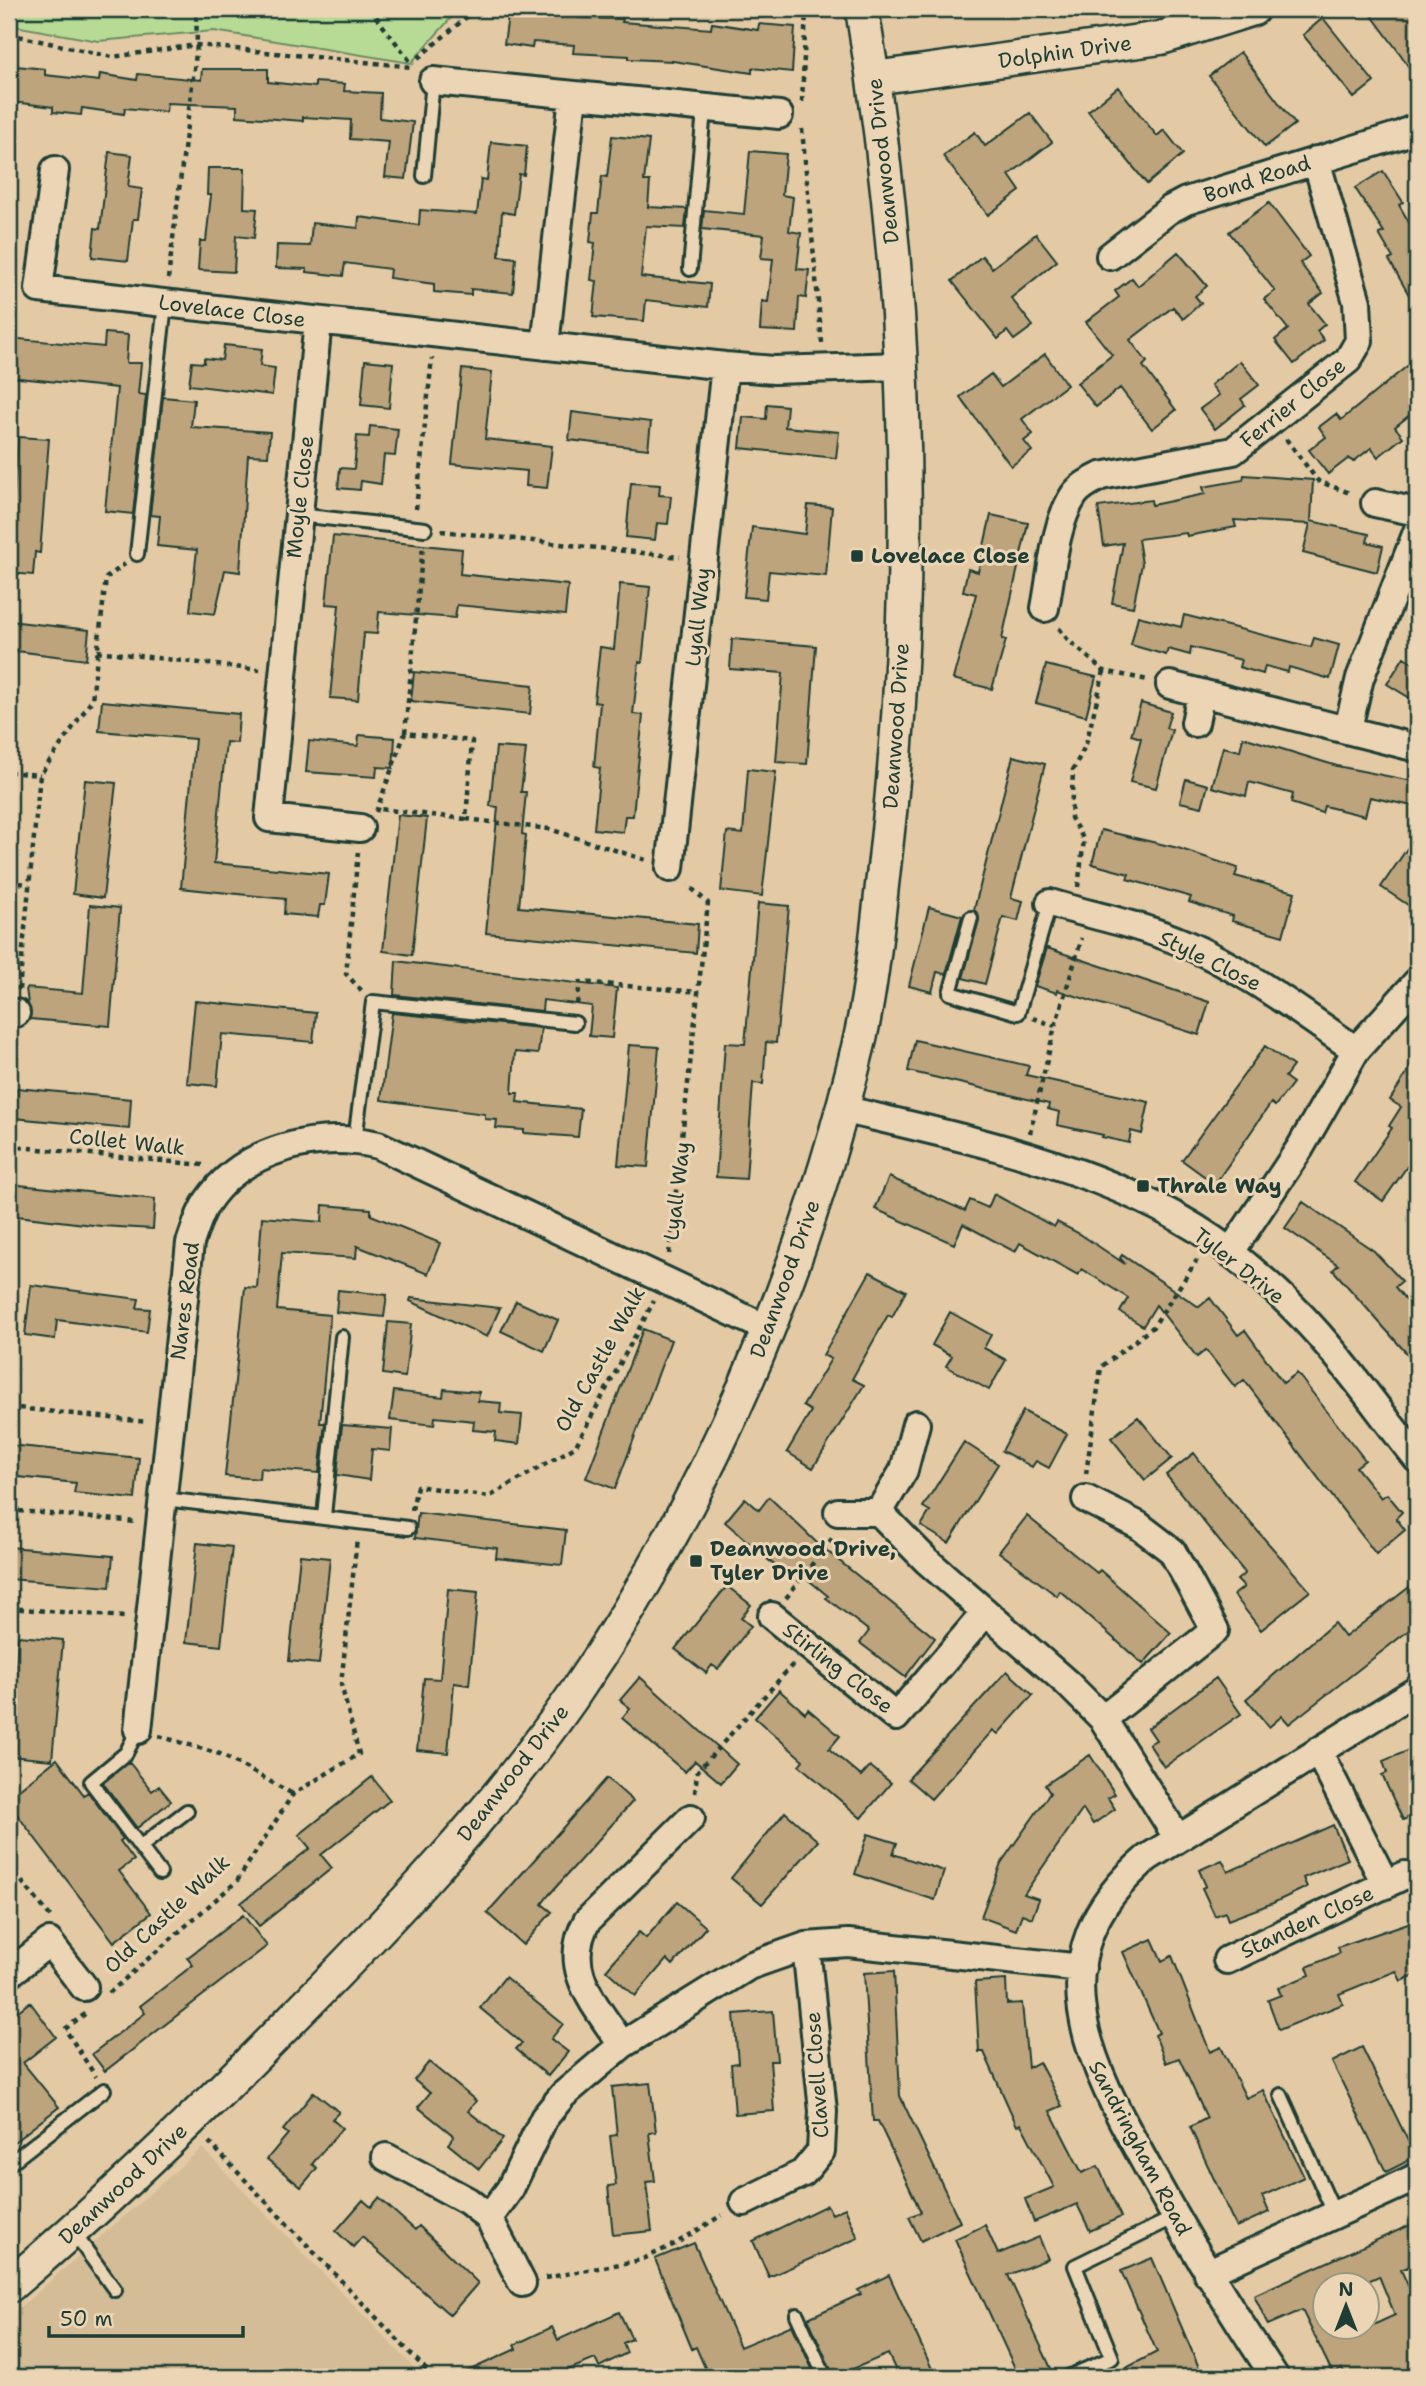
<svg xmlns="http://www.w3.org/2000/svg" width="1426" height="2386" font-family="'Shantell Sans',sans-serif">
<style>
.built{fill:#d4bc96}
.green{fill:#b7db95;stroke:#6b8c64;stroke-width:2}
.building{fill:#bda47b;stroke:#1f3d34;stroke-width:2;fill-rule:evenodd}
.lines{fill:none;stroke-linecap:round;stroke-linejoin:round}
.service-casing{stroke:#1f3d34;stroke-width:18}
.minor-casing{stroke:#1f3d34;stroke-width:32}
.tertiary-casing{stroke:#1f3d34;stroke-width:37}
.path{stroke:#1f3d34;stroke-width:4.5;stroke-dasharray:5 5;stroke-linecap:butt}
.service{stroke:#ebd5b4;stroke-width:12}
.minor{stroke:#ebd5b4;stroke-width:26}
.tertiary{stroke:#ebd5b4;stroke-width:32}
.poi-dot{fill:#1f3d34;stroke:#ebd5b4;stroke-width:2.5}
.labels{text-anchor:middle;stroke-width:6;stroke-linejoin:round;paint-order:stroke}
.street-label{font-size:21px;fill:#1f3d34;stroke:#ebd5b4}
.poi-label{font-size:21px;font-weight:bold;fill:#1f3d34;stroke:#ebd5b4;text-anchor:start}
</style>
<rect width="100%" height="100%" fill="#e3caa5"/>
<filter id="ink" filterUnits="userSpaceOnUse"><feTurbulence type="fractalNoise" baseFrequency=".0143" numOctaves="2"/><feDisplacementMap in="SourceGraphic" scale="14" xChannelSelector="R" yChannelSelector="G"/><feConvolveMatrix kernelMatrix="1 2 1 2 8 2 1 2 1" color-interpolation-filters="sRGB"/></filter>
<g filter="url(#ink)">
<path class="built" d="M202 2148 423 2377H18L9 2365V2317Z"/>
<path class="green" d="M9 9H459L411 63 214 31 98 41 9 25Z"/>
<path class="building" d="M509 9 549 14V9H578V18L623 19 622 22 711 29 712 23 758 30 759 24 795 27 792 72 752 68V73L673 61 629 59V56L573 53 574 45 533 42 532 48 504 44Z
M1367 9H1417V80L1401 55Z
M1323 18 1374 82 1354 98 1303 35Z
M1240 52 1295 124 1265 147 1209 76Z
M16 66 45 69V75L99 81 100 74 137 80 138 74 201 80 202 69H268V82L315 87V82L345 84 344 91 381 93 380 118 413 122 406 179 385 177 389 142 350 139 351 120 303 117V121L237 116V106L167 103 166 112 125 108 124 114 82 108 81 115 53 112V107L12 102Z
M1118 87 1157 136 1164 130 1183 154 1147 184 1088 111Z
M1030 113 1052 142 1009 175 1020 191 988 215 943 156 975 132 985 146Z
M612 136 649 140 644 181H650L648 207 687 209 685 228 646 226 641 277 710 284 708 307 646 300 644 321 593 317 597 281 591 280 595 243 590 242 593 213H598L602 176 607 177Z
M491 142 527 146 524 175 519 174 514 214 502 212 499 256 516 258 513 293 471 289V295L434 292V284L389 278 390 269 345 263 343 276 307 272V269L276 268 277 245 310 246 312 223 358 228 359 217 419 225 420 210 477 214 481 179 487 180Z
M750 151 786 154 782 195 793 197 789 231 801 233 797 269 809 270 806 298 799 297 797 332 760 330 762 301 768 302 773 259 761 258 764 235 702 229 704 210 744 214Z
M109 152 132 155 128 187 142 189 138 219H133L128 261 92 257 95 228 100 229Z
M208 168H245L244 208 257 209 254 238 236 236 234 272 198 270 200 241H206L211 195H207Z
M1383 171 1403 202 1399 205 1417 236V309L1389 260 1393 258 1379 234 1384 232 1355 188Z
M1269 203 1309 256 1300 263 1323 293 1309 304 1325 324 1317 331 1324 340 1294 364 1275 340 1288 329 1264 299 1275 291 1229 232Z
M1036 234 1057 261 1011 298 1033 326 1014 340 1007 331 998 339 952 281 982 256 992 268Z
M1178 252 1207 286 1195 296 1201 303 1183 319 1173 307 1130 340 1147 362 1143 366 1176 410 1152 429 1120 388 1096 407 1077 383 1112 355 1086 322 1119 297 1115 291 1132 278 1138 286Z
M105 333 128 335 126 363H141L138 394 146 395 133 514 105 511 117 388 9 377V338L104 347Z
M224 345 262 349 260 366 275 368 272 395 189 385 192 362 204 363V358L222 360Z
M1045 354 1067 385 1022 419 1033 434 1024 441 1032 451 1011 466 960 397 991 374 1001 387Z
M1417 358V409L1395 427 1403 437 1378 457 1371 448 1353 462 1349 458 1328 474 1309 450 1326 437 1319 427 1336 414 1341 420Z
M365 360 393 363 389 408 361 405Z
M1240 361 1259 385 1241 399 1245 405 1215 429 1200 409 1219 395 1211 385Z
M462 369 492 372 485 439 552 446 547 488 526 486 527 471 452 464Z
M163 397 194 400 191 427 270 432 268 456 248 455 240 572 225 570 215 614 190 611 197 550 157 546 160 516 150 515Z
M767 404 787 406 785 427 839 432 836 458 740 448 743 417 766 419Z
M572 412 651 422 648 449 569 440Z
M370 426 398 429 395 456 384 455 381 484 361 481 360 490 338 488 340 468 354 469 357 436 369 437Z
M18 437 49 439 40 553 35 552 33 575 9 573Z
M1244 475 1313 480 1311 521 1369 534 1367 542 1383 546 1377 572 1303 553 1310 524 1234 520 1236 527 1187 536 1186 533 1138 539 1142 564 1133 607 1112 603 1123 543 1104 546 1098 507 1151 500 1152 505 1205 494 1203 487 1243 480Z
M631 483 660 485 659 495 671 496 668 524 657 523 655 540 626 537Z
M808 505 832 507 826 576 769 571 766 599 744 597 752 527 805 534Z
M991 515 1028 523 1002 639 1006 640 992 689 953 679 976 594 963 591 968 569 978 572Z
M333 536 462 549 460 574 568 585 565 615 457 605 455 618 379 612 377 634 364 633 358 700 330 698 339 605 326 604Z
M620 584 650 587 642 663 639 662 633 714 643 715 633 816H625L623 832 594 829 600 768 594 767 600 703 594 702 600 647 614 649Z
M1184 615 1311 647 1314 638 1339 645 1330 679 1289 667 1288 672 1265 666 1263 674 1239 667 1241 660 1191 647 1190 655 1168 649 1166 655 1131 645 1138 616 1181 627Z
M9 621 89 630 86 660 9 650Z
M732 639 816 646 807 764 776 762 783 673 730 669Z
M1404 657 1417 666V686L1410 698 1387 684Z
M1046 665 1096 677 1086 716 1036 703Z
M414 672 533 685 530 714 411 701Z
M102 701 239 714 237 743 226 742 214 863 329 874 325 905H320L318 917 284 914 285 899 181 888 195 739 99 731Z
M1141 703 1171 712 1166 728 1172 730 1156 788 1130 782 1141 738 1131 735Z
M359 735 395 738 393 768 377 767 376 777 306 772 309 741 358 746Z
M1243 737 1337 766 1417 782V807L1370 797 1365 816 1324 806 1322 813 1291 803 1293 794 1249 782 1246 796 1212 787 1223 747 1240 751Z
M496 747 526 749 521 792H526L522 834 526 835 519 907 698 924 696 953 486 933 498 807 490 806Z
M1013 756 1045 764 1011 898 1023 901 1018 921 1003 917 985 984 963 978 979 920 974 910Z
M748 769 776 772 762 896 721 891 727 832 743 834Z
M1186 779 1208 785 1202 807 1180 802Z
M85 780 116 783 103 898 73 894Z
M398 815 427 818 412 955 383 951Z
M1101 830 1178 848 1238 868 1235 876 1295 892 1283 936 1232 921 1233 916 1189 902 1191 897 1127 879 1129 874 1092 864Z
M1417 834V911L1381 887Z
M758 903 789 906 776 1043 766 1042 763 1084 753 1083 746 1179 716 1177 725 1043 745 1044Z
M90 905 120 908 110 1026 30 1019 26 988 83 993Z
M929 907 962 916 946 974 937 972 932 992 909 986Z
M1047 948 1209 1002 1199 1035 1057 990V993L1035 986Z
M396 961 617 988 612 1038 589 1036 592 1006 543 1000 542 1011 394 995Z
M195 1001 316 1013 313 1042 222 1034 217 1086 187 1083Z
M392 1013 541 1028 538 1054 515 1052 512 1093H518L517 1102 581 1109 578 1137 524 1133V1130L496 1128 497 1120 485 1119V1114L381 1100Z
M915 1040 1029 1066 1026 1075 1149 1102 1142 1134 1131 1131 1129 1143 1102 1137 1103 1135 1057 1125 1059 1112 1048 1109 1049 1104 908 1071Z
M629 1045 659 1047 648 1167 618 1165Z
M1265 1046 1293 1066 1285 1077 1293 1083 1275 1106 1271 1103 1215 1184 1182 1160Z
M1417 1057V1139L1409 1151 1415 1155 1383 1201 1355 1182 1392 1128 1389 1126 1401 1107 1390 1100Z
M17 1088 131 1099 129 1129 14 1118Z
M889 1177 965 1211 970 1200 988 1208 994 1194 1054 1227 1057 1222 1080 1234 1125 1264 1120 1258 1122 1255 1199 1307 1210 1298 1238 1335 1245 1330 1283 1383 1297 1373 1365 1460 1356 1467 1381 1498 1387 1494 1402 1512 1396 1518 1405 1530 1376 1554 1244 1380 1235 1387 1206 1350 1197 1357 1156 1305 1143 1326 1120 1312 1128 1298 1082 1269 1078 1275 1020 1243 1015 1252 963 1224 954 1244 875 1209Z
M9 1184 155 1199 153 1229 101 1226 9 1215Z
M1303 1202 1374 1251 1402 1281 1395 1287 1417 1313V1365L1333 1270 1338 1265 1285 1228Z
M323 1205 371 1209V1215L440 1243 428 1274 357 1246 356 1258 282 1253 277 1310 330 1315 320 1423H325L319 1473 260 1468 259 1479 225 1476 245 1287 257 1288 262 1217 322 1222Z
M870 1272 906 1291 892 1317 888 1315 852 1379 864 1385 813 1468 787 1452 811 1411 803 1406 831 1359 823 1355Z
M31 1285 139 1299 137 1308 150 1309 147 1332 57 1320 55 1339 25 1335Z
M338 1290 387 1295 384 1317 336 1312Z
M411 1298 500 1308 487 1337 410 1301Z
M516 1301 558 1320 544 1351 501 1331Z
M950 1312 991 1335 984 1348 1006 1360 989 1390 946 1366 952 1356 932 1345Z
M388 1322 411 1324 405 1377 383 1374Z
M643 1329 671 1340 615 1489 586 1478Z
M444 1389 479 1392 478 1401 501 1403 500 1413 522 1415 519 1444 495 1441 496 1432 473 1430 474 1421 435 1417 434 1425 390 1420 394 1391 443 1397Z
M1023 1411 1067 1434 1049 1468 1036 1461 1032 1467 1002 1451Z
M1138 1417 1172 1458 1145 1480 1111 1438Z
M342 1425 392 1429 390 1451 372 1449 369 1480 337 1475Z
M964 1442 998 1464 949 1543 921 1526 930 1511 923 1507Z
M9 1445 139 1458 135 1499 74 1493 76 1483 9 1476Z
M1194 1453 1227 1496 1310 1591 1261 1630 1234 1595 1244 1587 1237 1580 1245 1573 1166 1475Z
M769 1497 817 1543 935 1638 905 1677 860 1643 869 1631 826 1598 828 1596 795 1569 788 1577 725 1522 745 1498 759 1510Z
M418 1513 566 1530 562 1565 496 1558 497 1548 415 1538Z
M1027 1516 1097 1573 1100 1570 1171 1633 1143 1664 1060 1591 1057 1596 999 1552Z
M197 1543 232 1547 221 1646 186 1642Z
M9 1547 113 1556 110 1587 9 1579Z
M300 1555 330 1558 319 1664 289 1661Z
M1417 1581V1624L1289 1724 1282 1716 1269 1727 1246 1699 1334 1623 1345 1637Z
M727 1586 751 1605 741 1618 751 1626 718 1669 712 1665 706 1673 675 1649Z
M448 1589 478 1592 469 1685 454 1683 448 1753 417 1750 424 1678 440 1679Z
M18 1636 63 1640 52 1760 9 1756Z
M1007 1671 1033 1695 998 1734 993 1730 931 1799 908 1779Z
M640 1677 737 1764 721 1783 695 1761 685 1772 622 1718 630 1708 620 1700Z
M1216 1678 1241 1714 1164 1767 1149 1744 1156 1740 1148 1728Z
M779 1690 805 1713 808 1709 840 1736 829 1749 861 1776 870 1766 891 1783 861 1818 799 1765 803 1760 755 1718Z
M1417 1747V1814L1403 1820 1382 1775 1387 1773 1383 1761Z
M1090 1755 1115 1794 1108 1798 1115 1809 1093 1824 1083 1809 1024 1894 1039 1899 1032 1918 1022 1914 1016 1930 981 1917 1001 1863 1050 1793 1045 1785Z
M57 1759 84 1795 88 1792 123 1839 120 1841 134 1860 119 1871 151 1913 114 1942 9 1804V1797Z
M129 1762 152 1791 159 1786 171 1801 137 1828 103 1783Z
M372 1777 390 1800 321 1855 332 1868 259 1926 241 1903 310 1848 299 1835Z
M607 1778 633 1801 548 1896 542 1904 552 1912 523 1945 487 1913Z
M785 1812 818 1841 762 1904 731 1878Z
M1333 1825 1348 1859 1303 1878 1307 1887 1273 1903 1228 1920 1225 1912 1215 1916 1202 1888 1206 1886 1199 1870 1222 1860 1228 1872Z
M868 1834 897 1843 893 1854 944 1871 935 1900 855 1874Z
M677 1902 706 1927 673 1965 667 1959 635 1996 606 1970 639 1932 646 1938Z
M243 1915 267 1946 105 2071 92 2054 145 2013 140 2006 193 1965 187 1958Z
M1417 1920V1974L1401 1981 1396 1971 1339 1994 1343 2004 1279 2030 1268 2000 1281 1995 1278 1988 1310 1975 1307 1967 1340 1953 1338 1947Z
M1152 1939 1162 1961 1172 1956 1210 2052 1221 2047 1246 2098 1263 2090 1304 2177 1262 2196 1269 2212 1236 2227 1190 2127 1207 2118 1179 2058 1166 2063 1155 2035 1159 2033 1123 1952Z
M894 1971 900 2096 960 2222 921 2241 909 2217 921 2212 878 2121H873L864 1973Z
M505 1977 563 2024 551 2039 568 2052 548 2076 516 2049 522 2043 480 2008Z
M1006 1980 1007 2004 1022 2003 1028 2068 1039 2062 1062 2106 1050 2111 1082 2173 1098 2166 1121 2217 1090 2231 1077 2204 1034 2222 1025 2199 1054 2187 1021 2124 1017 2126 984 2052H979L975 1982Z
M30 2002 56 2037 23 2063 59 2107 9 2146V2018Z
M773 2011 777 2061H770L774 2111 735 2114 731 2064 738 2063 734 2014Z
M1362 2047 1416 2157 1386 2172 1332 2062Z
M429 2062 476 2101 468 2111 503 2139 479 2169 448 2144 454 2136 418 2107 430 2093 414 2080Z
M650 2083 656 2132 649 2133 655 2181 646 2182 652 2231 613 2235 608 2186 616 2185 610 2136 617 2135 612 2087Z
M314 2092 339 2112 332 2119 342 2128 312 2164 317 2168 301 2187 267 2159 288 2134 283 2130Z
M379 2198 415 2230 419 2226 478 2283 450 2315 362 2237 353 2247 336 2231 363 2200 371 2207Z
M827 2205 832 2214 845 2208 858 2238 769 2277 753 2241Z
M1417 2222V2263L1401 2270 1417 2305V2377H1346L1342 2369 1333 2374 1302 2310 1268 2325 1254 2295ZM1379 2276 1395 2315 1369 2327H1325V2285H1359Z
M985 2225 998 2254 1039 2237 1048 2259 1008 2275 1055 2377H1019L955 2239Z
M694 2243 740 2347 792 2325 816 2377H709L696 2347 692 2349 655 2259Z
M1152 2258 1203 2377H1109L1157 2352 1121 2271Z
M889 2275 933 2371 920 2377H899L888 2354 834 2377 808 2318 861 2294 858 2290Z
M619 2312 632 2339 623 2343 627 2353 599 2367 595 2359 551 2377H455L516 2349 514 2345 552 2327 558 2340Z"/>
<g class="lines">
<defs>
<path id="service" d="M424 176 433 81
M690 269 704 110
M298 515 425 529
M137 554 165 304
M971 918 950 993 1018 1013 1050 903
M355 1140 373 1002 575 1023
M164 1499 408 1528
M324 1516 342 1337
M138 1730 126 1753 91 1782 160 1873
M140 1847 187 1811
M1281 2095 1335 2215
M9 2164 104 2090
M73 2232 115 2290
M797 2315 825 2377
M1068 2377 1112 2358 1075 2266 1175 2217"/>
<path id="minor" d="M433 81 779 115
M55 170 39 289 725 366 774 370 901 366
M1110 256 1169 210 1186 201 1400 135 1417 127
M318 321 269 818 360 828
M545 346 573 96
M1375 503 1417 512
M1045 608C1052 573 1054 525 1074 495 1080 486 1091 481 1101 476L1233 451 1348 360 1359 341 1357 302 1316 160
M1170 685 1417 748
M1195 723 1201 693
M1348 728 1360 678 1417 532
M670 868 725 366
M1050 903C1094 916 1141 925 1183 943 1246 970 1300 1012 1356 1050
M9 1012 16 1013
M842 1109C963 1138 1107 1167 1211 1238 1234 1254 1257 1274 1277 1292 1331 1341 1372 1403 1417 1459
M1230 1253 1300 1148 1356 1050 1417 982
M916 1424 904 1470 879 1512 927 1561 1067 1683 1103 1719
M1086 1499 1138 1525 1172 1551 1215 1630 1103 1719 1177 1837
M838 1512H879
M772 1616 896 1717 985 1613
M138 1730 190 1243C195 1229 199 1214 207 1202 243 1148 318 1131 378 1145L768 1329
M1318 1751 1386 1885
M1227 1960 1405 1875
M9 1974 49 1942 84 1987
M622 2045C596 2005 560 1969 587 1921L691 1818
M386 2157 468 2201 489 2218 522 2283
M744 2202 803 2173 821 2151 823 2111 806 1946
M489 2218 510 2189 544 2118 563 2095 622 2045 749 1966 806 1946 848 1943 1082 1968
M1207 2273 1417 2177
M1275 2377C1232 2312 1191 2246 1153 2177 1092 2067 1028 1959 1147 1858L1417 1690"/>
<path id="tertiary" d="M874 78 1161 38 1253 9
M9 2286C108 2202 200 2113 291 2020 391 1919 489 1816 571 1699 708 1501 805 1272 860 1039 873 980 878 919 885 859 918 577 909 289 862 9"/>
</defs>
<use href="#service" class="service-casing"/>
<use href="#minor" class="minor-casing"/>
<use href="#tertiary" class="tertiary-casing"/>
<path class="path" d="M370 9 413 65
M9 34 112 57 197 45 413 67
M418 58 476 9
M802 102 806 9
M802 129 822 343
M168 279 197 45 196 9
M1286 439 1318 481 1352 494
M416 509 432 358
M441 531 680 557
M1059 628 1068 640 1104 671 1148 680
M97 651 260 670
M405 733 423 545
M9 772 40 775
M376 812 405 733 472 741 466 819 380 809
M466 819 549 829 646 860
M358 852 346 974 362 991
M9 882 29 884
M1078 887 1084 840 1071 818 1073 770 1086 744 1104 671
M19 990 40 775 92 700 106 578 125 564
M577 1004 580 982 700 992
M1033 1018 1055 1026
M9 1075 13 1037
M1030 1133 1055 1026 1082 938
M9 1146 203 1165
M669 1254 708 903 688 885
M9 1407 147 1422
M1086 1474 1101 1367 1153 1327 1197 1260
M9 1510 137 1522
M412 1510 417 1486 489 1497 575 1447 654 1301
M786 1598 834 1536
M9 1608 125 1617
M159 1736 220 1754 293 1794
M695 1793 697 1772 794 1663
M9 1866 51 1917
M109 1993 237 1881 293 1794 359 1754 341 1684 357 1539
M85 2014 65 2029 96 2077
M209 2142 433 2377
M545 2278 641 2260 675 2244 722 2215"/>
<use href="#service" class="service"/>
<use href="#minor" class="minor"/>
<use href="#tertiary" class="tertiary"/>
</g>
</g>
<g class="poi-dot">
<rect x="850" y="549" width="14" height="14" rx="3.5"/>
<rect x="1136" y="1179" width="14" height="14" rx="3.5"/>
<rect x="689" y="1554" width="14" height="14" rx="3.5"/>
</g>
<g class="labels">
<g class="street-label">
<text transform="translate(1065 52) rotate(-8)" y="7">Dolphin Drive</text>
<text transform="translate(883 161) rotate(-96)" y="7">Deanwood Drive</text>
<text transform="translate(1257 179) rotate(-18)" y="7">Bond Road</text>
<text transform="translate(232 311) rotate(7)" y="7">Lovelace Close</text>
<text transform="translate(1293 403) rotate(-39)" y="7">Ferrier Close</text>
<text transform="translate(300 497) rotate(-84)" y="7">Moyle Close</text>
<text transform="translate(698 617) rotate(-84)" y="7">Lyall Way</text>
<text transform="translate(896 726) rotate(-86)" y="7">Deanwood Drive</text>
<text transform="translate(1210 961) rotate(26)" y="7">Style Close</text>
<text transform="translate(127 1142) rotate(6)" y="7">Collet Walk</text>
<text transform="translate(677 1191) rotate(-83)" y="7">Lyall Way</text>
<text transform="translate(1239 1266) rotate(38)" y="7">Tyler Drive</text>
<text transform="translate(785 1279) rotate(-70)" y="7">Deanwood Drive</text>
<text transform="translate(185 1301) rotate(-83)" y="7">Nares Road</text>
<text transform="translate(600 1359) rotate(-61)" y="7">Old Castle Walk</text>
<text transform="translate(838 1668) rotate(38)" y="7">Stirling Close</text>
<text transform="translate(513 1773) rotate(-52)" y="7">Deanwood Drive</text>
<text transform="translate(167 1914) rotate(-43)" y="7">Old Castle Walk</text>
<text transform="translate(1307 1922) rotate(-25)" y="7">Standen Close</text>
<text transform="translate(817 2075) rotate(-94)" y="7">Clavell Close</text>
<text transform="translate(1140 2148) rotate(62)" y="7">Sandringham Road</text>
<text transform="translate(123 2184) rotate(-43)" y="7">Deanwood Drive</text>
</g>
<g class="poi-label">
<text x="871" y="563">Lovelace Close</text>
<text x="1157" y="1193">Thrale Way</text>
<text x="710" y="1556">Deanwood Drive,<tspan x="710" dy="24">Tyler Drive</tspan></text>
</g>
</g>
<rect width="1426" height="2386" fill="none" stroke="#ebd5b4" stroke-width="35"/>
<rect x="18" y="18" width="1391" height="2351" fill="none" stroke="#1f3d34" stroke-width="2.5" filter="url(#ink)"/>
<g transform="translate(1346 2306)"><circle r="33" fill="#ebd5b4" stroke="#999881" stroke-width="2"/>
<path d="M0-5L12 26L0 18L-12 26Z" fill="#1f3d34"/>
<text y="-10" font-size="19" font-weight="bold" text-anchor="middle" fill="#1f3d34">N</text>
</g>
<path d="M49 2326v10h194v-10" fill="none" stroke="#1f3d34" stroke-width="3.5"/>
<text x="60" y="2326" font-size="21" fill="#1f3d34" stroke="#ebd5b4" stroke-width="5" paint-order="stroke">50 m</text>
</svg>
